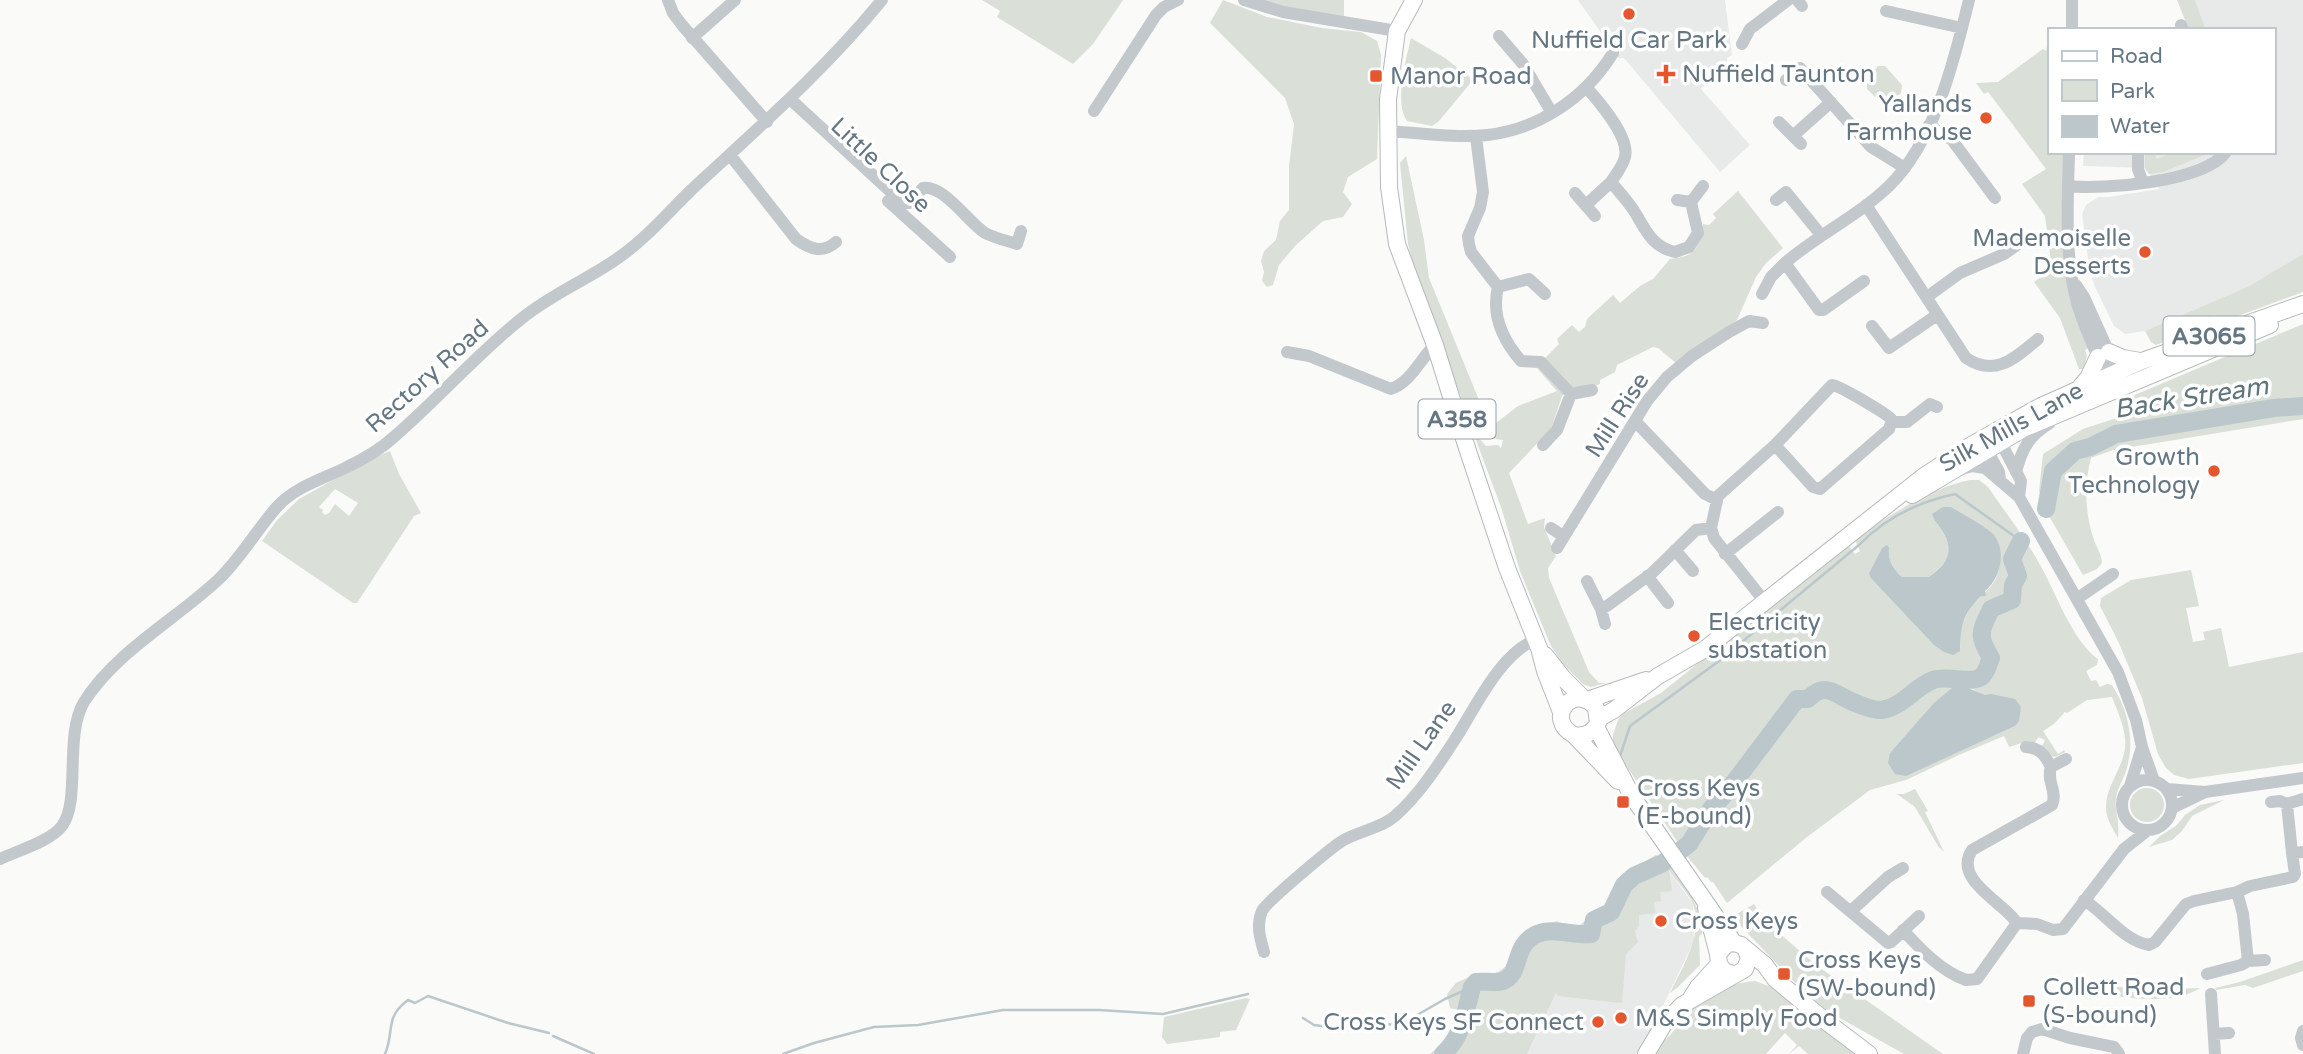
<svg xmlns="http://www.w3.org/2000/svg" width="2303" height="1054" font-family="'Varela Round',sans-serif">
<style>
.built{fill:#e8e9e9}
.green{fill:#dadfd7;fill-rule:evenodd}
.water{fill:#bbc7cb}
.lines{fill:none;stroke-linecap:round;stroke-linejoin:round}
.stream{stroke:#bbc7cb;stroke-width:2.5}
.river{stroke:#bbc7cb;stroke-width:18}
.major-casing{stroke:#b5babe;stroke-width:18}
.minor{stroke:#c3c8cc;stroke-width:12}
.major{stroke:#fff;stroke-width:16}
.poi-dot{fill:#e4572e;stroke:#fff;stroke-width:2.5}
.labels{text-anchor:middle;stroke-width:7;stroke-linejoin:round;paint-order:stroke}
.shield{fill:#fff;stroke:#939fa8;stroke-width:2}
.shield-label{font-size:23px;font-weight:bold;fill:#657683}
.poi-label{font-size:24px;fill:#657683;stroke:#fff;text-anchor:start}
.street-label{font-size:24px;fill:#657683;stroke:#fff}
.water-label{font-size:26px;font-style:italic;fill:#60757c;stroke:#fff}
</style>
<rect width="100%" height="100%" fill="#fafaf8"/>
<path class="built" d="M1578 0H1725L1732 55 1727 58V63L1701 89 1750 145 1720 172 1624 58H1619Z
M2195 0H2303V254L2247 287 2145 331 2125 334 2114 326 2095 287 2090 272 2082 214 2086 205 2098 197H2109L2159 189 2145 168 2083 166 2084 152H2273V30H2206Z
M1668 869 1693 904 1694 941 1662 1008 1636 1054H1527L1556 993Z"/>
<path class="green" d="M982 0H1123L1093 44 1073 64 997 17 1000 11Z
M1223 0 1267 17 1322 28 1361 32 1377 41 1381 55 1377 159 1348 177 1343 192 1352 204 1343 217 1323 221 1296 245 1279 265 1273 285 1267 287 1262 281 1264 272 1261 261 1264 251 1276 240 1280 221 1289 210V166L1294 124 1285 98 1210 23Z
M1255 0H1344V16L1302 13Z
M2177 0H2195L2206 30H2189Z
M2049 35V152H2064L2063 227 2090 347 2085 350 2087 356 2084 369H2079L2060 318 2034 282 2052 269 2045 216 2022 184 2046 169 1992 97 1988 92 1984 94 1976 83 1998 82 2043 49 2046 51Z
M1411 38 1445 58 1473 80 1439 121 1432 126 1407 121C1394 103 1406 59 1411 38Z
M1878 66H1885L1902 85 1901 93 1887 105H1883L1867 89V77Z
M2145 152H2154L2157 159 2174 152H2212L2163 172 2149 174 2145 168Z
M1406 156 1424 240 1429 278 1488 422 1496 423 1518 406 1557 391 1536 367 1559 344 1557 339 1572 325 1579 332 1585 327 1587 319 1613 295 1620 303 1640 286 1653 279 1670 259C1696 256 1699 249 1703 224L1709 225 1716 218 1713 214 1738 191 1783 248 1766 263 1756 277 1737 320 1677 364 1658 348 1653 347 1617 365 1615 372 1600 380V384L1583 389 1570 388 1562 396 1551 429 1509 473 1528 524 1545 518 1544 527 1556 556 1548 568 1549 578 1589 672 1599 683H1606L1591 687 1583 684 1562 663 1550 644 1520 571 1502 510 1473 432 1486 446 1498 445 1501 448 1503 440 1487 438 1469 419 1415 272 1408 244 1400 163Z
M2303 254V292L2219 323 2214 315 2188 332 2156 345 2151 342 2145 331 2247 287Z
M2303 324V419L2113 450 2091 458C2084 483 2085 512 2093 537 2096 548 2101 551 2102 563L2097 569 2083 575 2049 516 2039 491 2043 454 2083 429 2126 415 2131 408 2129 398 2137 394Z
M390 451 399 474 421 513 414 516 357 603H353L262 541 277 520 299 499 371 459ZM335 489 358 503 349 516 335 504 329 513 325 515 322 512 323 510 319 507Z
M1970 480H1979L1988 487C2005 512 2024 536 2039 563 2055 590 2072 641 2098 659L2097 665 2086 671 2091 681 2096 680 2100 687 2107 684 2112 685C2129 711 2136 744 2125 774 2122 782 2116 791 2116 800 2115 813 2120 823 2118 838 2113 829 2106 819 2106 808 2105 784 2128 764 2125 739 2124 725 2117 710 2112 697L2087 700 2067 713 2065 712 2054 724 2043 731 2058 754 2064 750 2065 752 2056 757 2051 756 2042 746 2045 740 2038 737 2035 743 2028 741 2009 747 2004 736 1959 755 1906 780 1870 790 1807 837 1727 903 1713 882H1711L1707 877 1705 878 1687 856 1613 746V735L1618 720 1623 714 1661 693 1706 657 1711 662 1716 658 1712 654 1845 547 1849 546 1855 554 1860 551 1855 540C1883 518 1935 486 1970 480ZM1933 518 1998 545C2006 594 1978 585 1963 623 1959 631 1961 642 1960 651L1870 577 1869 573 1882 548 1889 549C1888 562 1893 568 1902 577H1929C1957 554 1953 546 1933 518ZM1967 686 1985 696 2015 726 1906 775 1899 774 1890 753 1908 733Z
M2191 570 2199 606 2186 608 2193 642 2205 640 2203 632 2221 628 2229 667 2303 652V763L2189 779 2174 775 2166 768 2158 754 2142 698 2118 641 2100 606 2101 598 2131 580Z
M2130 805a17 17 0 1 1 34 0a17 17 0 1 1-34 0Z
M1915 789 1928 811 1925 812 1944 852 1938 846 1915 807 1897 794H1904Z
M2224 800 2192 816 2182 831 2172 840 2149 847 2160 836 2177 825 2185 815 2200 805Z
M1656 855 1668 868 1671 866C1686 887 1698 905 1705 929L1699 937 1700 965 1677 988 1670 993C1682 968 1706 930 1692 902 1687 891 1676 881 1669 870L1672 891 1660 892 1661 901 1654 902 1655 913 1639 915V926L1635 931 1638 942 1626 954 1622 1003 1558 996 1556 993 1527 1054H1430L1448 1039 1459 1010 1450 1008 1447 994 1456 983 1471 976H1489L1498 972 1509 964 1519 945 1556 921 1576 928C1589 919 1594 909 1610 904 1622 884 1634 866 1656 855Z
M1754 904 1763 919 1816 965 1943 1054H1904L1829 1012 1802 990 1734 919 1732 917Z
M2303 960V971L2253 988 2245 985 2216 990 2215 988 2240 982Z
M1755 981 1771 987 1860 1054H1808L1799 1046 1789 1054 1797 1045 1785 1033 1766 1054H1652C1656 1046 1664 1042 1670 1035 1679 1026 1686 1014 1695 1006 1710 992 1736 982 1755 981Z
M2075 981 2145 990 2200 988C2168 1009 2108 995 2071 988L2064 984Z
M1246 998 1250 999 1236 1030 1220 1032V1037L1167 1044 1162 1037 1164 1017Z"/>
<path class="water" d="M1943 507H1951C1962 514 1986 526 1994 535 2007 552 2000 579 1985 591L1986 596H1981C1962 616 1961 624 1960 651L1953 655 1944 652 1934 645 1870 577 1869 573 1882 548 1887 545 1889 548C1888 562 1893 568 1902 577H1929C1945 565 1955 554 1944 534 1940 526 1934 522 1932 514Z
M1963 686 1985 695 1991 694 2015 699 2021 707 2019 721 2015 726 1906 776 1895 774 1888 763 1890 753 1934 703 1952 688Z"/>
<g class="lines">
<path class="stream" d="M1963 689 1968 679
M1620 756 1630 726 1719 661 1859 545C1885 518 1918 502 1955 494L2021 541
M1303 1018 1314 1025 1328 1027 1380 1026 1405 1022 1445 999 1472 987
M553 1036 594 1054
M385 1054C395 1030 384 1018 408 1000L415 1003 428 996 508 1023 549 1033
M783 1054 814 1043 874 1027 918 1025 1003 1010H1099L1163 1014 1248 994"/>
<path class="river" d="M2046 509 2053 471 2075 451 2090 447 2116 434 2274 408 2303 406
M1443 1054C1463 1036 1465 1012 1472 987L1476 982C1484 981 1496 983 1503 981 1522 974 1512 945 1537 934 1554 927 1574 936 1591 934L1594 920 1611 912 1624 885 1634 876 1663 863 1689 844 1711 809 1726 793 1797 699H1808C1820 687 1827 688 1841 696 1849 701 1873 711 1882 710 1902 707 1915 687 1933 680 1947 675 1972 684 1981 677 1987 673 1988 664 1991 658 1977 634 1980 633 1991 609L2012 600 2013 585 2018 576 2012 559 2021 541"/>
<defs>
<path id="major" d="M1414 0 1397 31 1388 99 1389 187 1397 244 1435 345 1466 445 1507 568 1539 648 1545 671 1561 712
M2109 352 2123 358 2140 361
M2081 386 2088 378 2098 357
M1912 495 2023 429 2270 325
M1545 655 1563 678 1583 698
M1587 700 1646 680
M1598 719 1614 710 1658 676 1705 649 1924 476 1973 444 2041 406 2142 361 2303 304
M1596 727 1632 796 1734 943
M1574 735C1585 737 1593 733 1598 723L1596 708C1574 681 1543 719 1574 735L1618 781
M1706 908 1718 954 1719 964 1724 971 1733 974
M1718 954 1727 944 1734 943 1741 945 1765 965 1775 979 1828 1023 1869 1054
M1691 998 1698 987 1719 964
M1646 1054 1664 1024 1682 1005 1745 969 1749 958 1746 950"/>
</defs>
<use href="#major" class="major-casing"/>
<path class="minor" d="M668 0 673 13 682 25 767 122
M1244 0 1283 12 1397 31
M1797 0 1802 6
M1886 11 1962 28
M2181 25 2183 30
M2072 30V0
M1499 36 1523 64 1552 113
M692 38 735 0
M1742 44 1750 29 1788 0
M1786 80 1800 68 1871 147 1905 168
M1587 88C1600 103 1630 137 1625 157 1623 166 1616 174 1611 182 1619 192 1629 202 1636 214 1646 231 1653 247 1675 252L1689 247 1698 233 1691 202 1677 200
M790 99 903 203H909L923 188C944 185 968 222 985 233 995 238 1007 241 1017 244L1021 231
M1094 111 1156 15 1164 7 1178 0
M1779 122 1801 144
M1929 125 1952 140 1995 198
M1388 131C1452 135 1499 147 1557 110 1581 95 1598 77 1613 53
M1794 135 1831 102
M1476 137 1483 192 1480 208 1468 236 1469 244 1471 252 1498 287C1491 315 1502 339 1521 361L1541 362 1571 394 1557 430 1543 445
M2069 152C2068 201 2064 255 2077 303 2085 330 2098 356 2109 383
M2138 152V169L2143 183
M730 155 796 239C810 249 822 254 836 242
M2068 186C2103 190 2205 182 2226 152
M1575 193 1595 216
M1776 200 1786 192 1821 235
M888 201 950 257
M1691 202 1703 186
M1586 205 1611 182
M1866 205 1966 358C1996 378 2016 357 2038 339
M1864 281 1823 310H1819L1785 263C1817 235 1858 216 1889 186 1935 141 1954 61 1969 0
M2076 285 2084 297 2124 386
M1498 287 1529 279 1545 294
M1762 294 1771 277 1785 263
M1927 297 1960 273 2004 254 2024 240
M1872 326 1889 348 1937 315
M1287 352 1309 356 1391 389C1412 381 1420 359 1435 345
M1571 394 1592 390
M1635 421 1705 494 1717 500
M1893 422H1907L1930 404 1937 407
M1997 435 2021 481 2019 497
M1983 443 1999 472 2000 480
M1962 469 1972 466 1985 468 2019 497 2118 672 2136 720 2142 747 2154 781
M2016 472C2022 448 2029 436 2050 423
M1551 528 1563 536
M1557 548 1647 401 1667 377 1692 356 1729 332 1749 321 1763 323
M1675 550 1693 571
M1725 554 1778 512
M1647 576 1668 603
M1587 581 1601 609 1607 606 1652 573 1696 530 1711 528
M2078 598 2113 574
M1765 602 1714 538 1711 528 1718 496 1775 445 1832 385C1838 385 1888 414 1892 420L1889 429 1820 489 1813 487 1775 445
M1601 609 1605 624
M2026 747C2040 748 2045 755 2051 767
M2122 805a25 25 0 1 1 50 0a25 25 0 1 1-50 0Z
M2130 786 2142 747
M2167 789 2205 792
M2271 802 2280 801 2287 804 2292 853
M2287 804 2303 799
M2172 808 2205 792 2303 778
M0 859C17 851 51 841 62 826 81 801 64 735 84 702 116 651 177 619 220 578 242 556 256 531 276 508 294 487 323 479 347 467 364 459 381 449 395 436 438 399 476 355 521 319 551 294 587 280 618 258 649 237 674 205 702 180 765 122 828 66 882 0
M1827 892 1888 943 1891 942 1919 916
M2237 892 2250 886 2293 877 2295 874 2292 853 2303 852
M2084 900C2105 913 2124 941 2149 945L2155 942 2186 904 2194 901 2237 892 2243 914 2248 961 2241 965 2207 974
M1852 910 1888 877 1903 868
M2017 923C2005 903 1952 880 1972 850L2052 805C2058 792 2046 781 2051 767L2066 759
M1903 930C1921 950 1941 971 1966 980L1977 979 2017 923 2037 924 2053 930 2063 929 2124 849 2148 830
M1264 952C1260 938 1256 925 1262 911 1266 902 1331 848 1342 841 1358 831 1380 829 1395 816 1418 796 1437 767 1454 741 1473 712 1501 651 1536 640
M2248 961 2265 960
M2211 994 2215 1054
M2303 1031 2301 1038 2303 1045
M2214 1034 2229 1033
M2023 1054 2027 1038 2032 1032 2042 1029 2070 1038 2114 1047 2119 1054"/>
<use href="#major" class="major"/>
</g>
<g class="poi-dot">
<circle cx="1629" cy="14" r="7"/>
<path d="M1662.5 63.5h7v7h7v7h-7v7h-7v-7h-7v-7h7z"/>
<rect x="1369" y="69" width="14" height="14" rx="3.5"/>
<circle cx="1986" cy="118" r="7"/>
<circle cx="2145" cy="252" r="7"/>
<circle cx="2214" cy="471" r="7"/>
<circle cx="1694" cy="636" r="7"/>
<rect x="1616" y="795" width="14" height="14" rx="3.5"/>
<circle cx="1661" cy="921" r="7"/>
<rect x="1777" y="967" width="14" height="14" rx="3.5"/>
<rect x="2022" y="994" width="14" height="14" rx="3.5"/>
<circle cx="1621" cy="1018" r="7"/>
<circle cx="1598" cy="1022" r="7"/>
</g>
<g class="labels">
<g class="shield">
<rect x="2163.5" y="316.5" width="91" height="39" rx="5"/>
<rect x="1418.5" y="399.5" width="77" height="39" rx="5"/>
</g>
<g class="shield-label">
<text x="2209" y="344">A3065</text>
<text x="1457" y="427">A358</text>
</g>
<g class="poi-label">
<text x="1629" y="48" text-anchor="middle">Nuffield Car Park</text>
<text x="1682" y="82">Nuffield Taunton</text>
<text x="1390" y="84">Manor Road</text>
<text x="1972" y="112" text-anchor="end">Yallands<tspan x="1972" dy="28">Farmhouse</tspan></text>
<text x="2131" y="246" text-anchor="end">Mademoiselle<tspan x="2131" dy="28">Desserts</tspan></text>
<text x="2200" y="465" text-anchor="end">Growth<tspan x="2200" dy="28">Technology</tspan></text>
<text x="1708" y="630">Electricity<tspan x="1708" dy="28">substation</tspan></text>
<text x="1637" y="796">Cross Keys<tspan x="1637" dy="28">(E-bound)</tspan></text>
<text x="1675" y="929">Cross Keys</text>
<text x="1798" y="968">Cross Keys<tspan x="1798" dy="28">(SW-bound)</tspan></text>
<text x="2043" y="995">Collett Road<tspan x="2043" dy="28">(S-bound)</tspan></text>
<text x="1635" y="1026">M&amp;S Simply Food</text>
<text x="1584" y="1030" text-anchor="end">Cross Keys SF Connect</text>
</g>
<g class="street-label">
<text transform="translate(881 165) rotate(43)" y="8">Little Close</text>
<text transform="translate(427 376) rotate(-42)" y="8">Rectory Road</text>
<text transform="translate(1617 415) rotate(-57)" y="8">Mill Rise</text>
<text transform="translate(2011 427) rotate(-29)" y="8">Silk Mills Lane</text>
<text transform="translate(1421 745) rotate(-55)" y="8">Mill Lane</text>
</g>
<g class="water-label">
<text transform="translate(2191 397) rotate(-9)" y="9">Back Stream</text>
</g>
</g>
<rect x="2048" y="28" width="228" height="126" fill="#ffffff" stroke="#c1c8cd" stroke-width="2"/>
<rect x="2062" y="51" width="35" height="10" fill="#ffffff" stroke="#c1c8cd" stroke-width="2"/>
<text x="2110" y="63" font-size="21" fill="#657683">Road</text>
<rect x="2062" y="80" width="35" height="21" fill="#dadfd7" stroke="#c1c8cd" stroke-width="2"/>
<text x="2110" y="98" font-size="21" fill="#657683">Park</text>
<rect x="2062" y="116" width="35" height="21" fill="#bbc7cb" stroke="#c1c8cd" stroke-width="2"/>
<text x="2110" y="133" font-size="21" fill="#657683">Water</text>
</svg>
